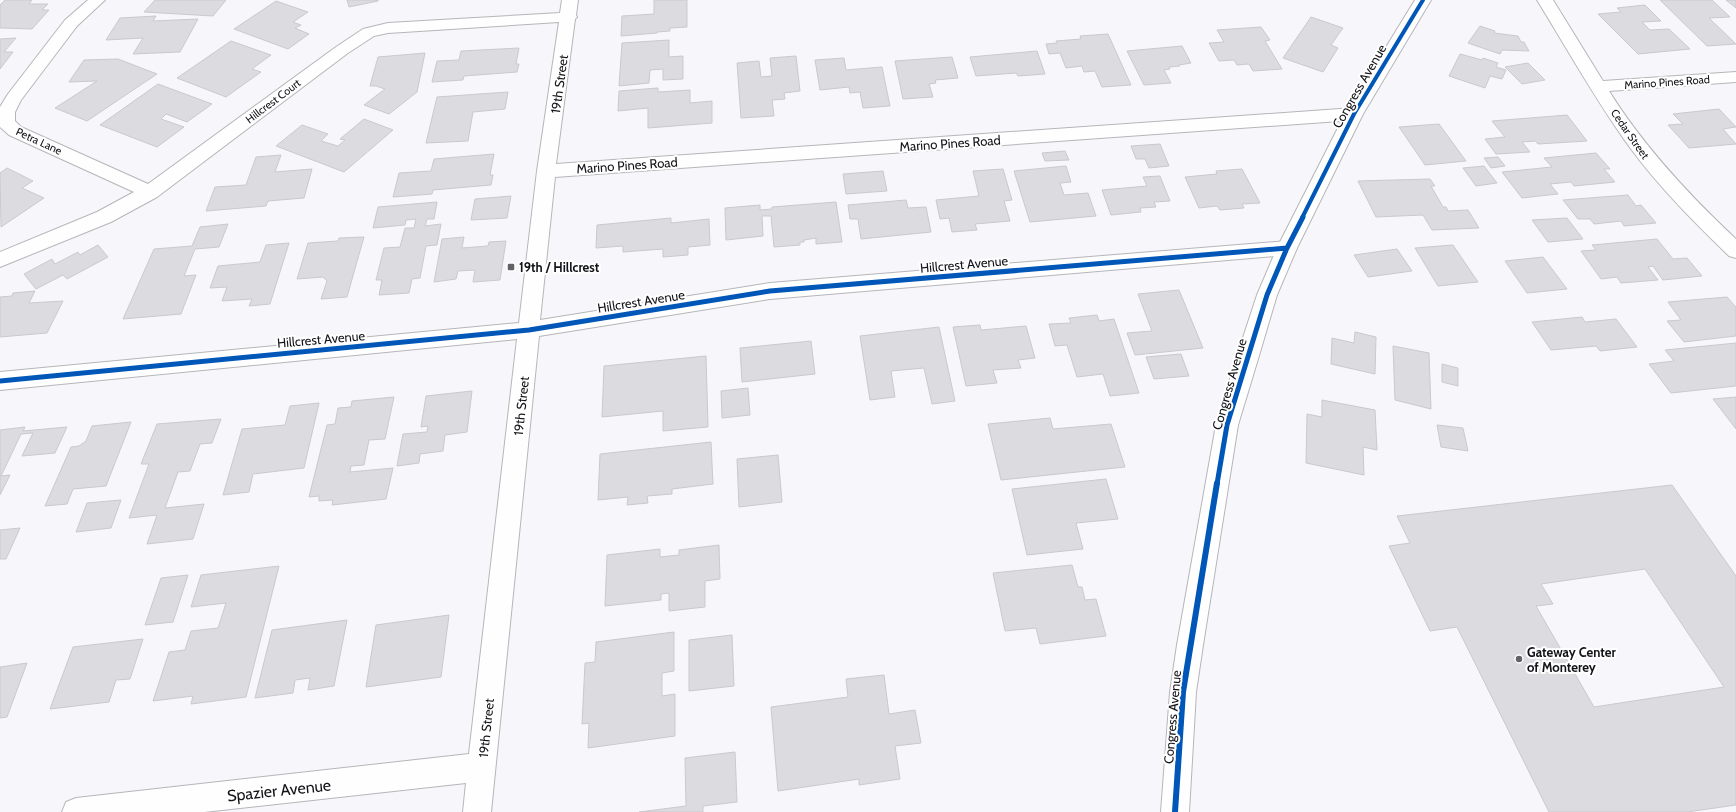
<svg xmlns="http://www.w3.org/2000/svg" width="1736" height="812" font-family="Cabin,sans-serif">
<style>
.building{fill:#dcdbdf;stroke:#cbc9cd;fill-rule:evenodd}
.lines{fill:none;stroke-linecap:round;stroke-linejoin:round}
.minor-casing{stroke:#b6b6ba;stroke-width:2}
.tertiary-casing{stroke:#b6b6ba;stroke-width:2}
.minor{fill:#fefefe;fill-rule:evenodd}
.tertiary{fill:#fefefe;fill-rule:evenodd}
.cycleway-far2-casing{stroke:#fff;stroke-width:6}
.cycleway-far1-casing{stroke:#fff;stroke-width:8}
.cycleway-casing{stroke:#fff;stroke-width:8}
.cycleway-far2{stroke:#0057b8;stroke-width:4}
.cycleway-far1{stroke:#0057b8;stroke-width:5}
.cycleway{stroke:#0057b8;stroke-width:6}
.poi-dot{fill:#626367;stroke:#fff;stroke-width:1.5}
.labels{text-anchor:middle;stroke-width:4;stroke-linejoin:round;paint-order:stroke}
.far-street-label{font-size:11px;fill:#131418;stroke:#fff}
.street-label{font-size:13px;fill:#131418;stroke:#fff}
.poi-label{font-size:13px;font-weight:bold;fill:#131418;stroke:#fff;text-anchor:start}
.near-street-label{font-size:16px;fill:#131418;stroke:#fff}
</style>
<rect width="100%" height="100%" fill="#f6f6fb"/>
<path class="building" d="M5 0H32L29 4H48L42 10H49L32 29 0 28V5Z
M155 0H226L213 16 144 12Z
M347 0H378V1L349 7Z
M654 0H687V27L670 28V31L657 32V33L621 36 622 16 654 14Z
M1660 0H1712L1730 17 1709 18 1736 44 1707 46Z
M1726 0H1736V8Z
M276 1 308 12 293 22 301 25 295 28 309 34 288 49 234 29Z
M1645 5 1661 21 1642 22 1650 30 1669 29 1690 49 1638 54 1598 14 1621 12 1617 8Z
M156 16 153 21 198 19 180 52 133 54 143 38 106 40 120 18Z
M1311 17 1343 28 1331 45 1338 48 1323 72 1283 58Z
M1480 26 1495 31 1494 33 1518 36 1521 42H1524L1529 51 1502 50 1500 54 1468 43Z
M1261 27 1270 40 1265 41 1282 69 1253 71 1249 64 1237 65 1234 60 1219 61 1209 43 1224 42 1217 30Z
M1108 34 1131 85 1102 87 1095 71 1084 72 1082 66 1066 68 1060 53 1049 54 1046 44 1057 43 1056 41 1081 39 1080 36Z
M16 38 4 52H13L0 69V39Z
M669 40V57L683 56V79L663 80V69L650 70 649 83 619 86 622 43Z
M231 41 271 55 252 69 261 72 226 97 177 78Z
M1182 46 1191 63 1179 65 1180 66 1169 67 1170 69 1164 70 1171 83 1144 85 1127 51Z
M519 48 516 64H519L517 72 464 76 463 80 432 82 437 61 459 60 461 51Z
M1037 51 1045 74 1018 76 1016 73 976 76 970 57Z
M425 53 417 92 389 114 364 105 385 89 376 86H370L378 57Z
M1460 54 1482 60 1483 58 1498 63 1496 67 1506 70 1502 79 1490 76 1485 88 1449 76Z
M796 56 800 91 784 93 785 99 772 100 774 116 741 118 737 63 759 61 761 77 772 76 770 58Z
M952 57 958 78 935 80 936 83 929 84 933 97 903 99 895 61Z
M844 58 846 70 882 67 890 106 863 108 860 92 850 93 849 87 820 90 815 60Z
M118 59 157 74 87 121 55 108 97 81 69 82 84 60Z
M1528 63 1545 80 1522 84 1505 67Z
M158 84 212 104 187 122 166 114 161 119 184 127 157 147 100 125Z
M658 88V92L690 90V103L712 101V123L648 128V108L618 111 619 91Z
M508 92 505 109 473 112 468 141 426 143 437 97Z
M1719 109 1736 127 1723 129 1736 144 1689 148 1668 125 1683 124 1673 114Z
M1567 115 1587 141 1538 144 1535 141 1522 142 1530 152 1496 154 1485 139 1505 137 1492 121Z
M364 119 393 130 344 172 276 146 302 125 328 134 321 141 338 146 345 140 340 139Z
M1439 124 1466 161 1425 165 1399 127Z
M1160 144 1169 166 1149 168 1145 159H1136L1131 146Z
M1065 151 1069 160 1045 161 1042 153Z
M1596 153 1610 169H1604L1615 182 1574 186 1571 182 1550 184 1558 194 1522 198 1502 172 1552 167 1544 158Z
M494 154 490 175H493L491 185 433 190 432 194 393 197 399 173 431 171 434 159Z
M281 155 275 172 312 169 304 198 268 201 266 206 206 211 215 187 246 185 256 157Z
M1498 157 1505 166 1491 168 1484 158Z
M1066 166 1071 182 1060 183 1064 195 1088 193 1096 216 1030 222 1014 171Z
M1484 166 1497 183 1476 186 1463 168Z
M7 168 33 181 22 188 44 198 1 227 0 173Z
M1003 169 1012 200 1004 201 1010 221 975 224 977 230 952 232 949 218 940 219 936 200 979 196 973 171Z
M1242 169 1260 203 1242 204 1244 208 1220 210 1217 206 1199 208 1185 177 1217 174 1216 171Z
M883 171 887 191 846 194 843 174Z
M1160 176 1170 201 1154 202 1156 207 1140 208 1141 212 1111 215 1102 190 1147 186 1143 177Z
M1430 179 1435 186H1431L1443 207H1446L1448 211 1468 210 1479 228 1432 230 1423 215 1376 217 1358 181Z
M1628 195 1636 206 1641 205 1656 223 1624 226 1621 221 1594 224 1590 219H1578L1563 200Z
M511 196 507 218 471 220 475 199Z
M906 200 908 208 926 207 931 232 861 239 858 219H850L848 205Z
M437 202 434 219H427L425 226 441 224 437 245 426 246 420 278 412 279 409 293 379 295 382 280H376L384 248 400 247 405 228H414L416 219 406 220 405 225 373 228 378 207Z
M836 202 842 242 816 244V238L804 240V242H800V245L774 247 771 216H762L763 236 726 240 725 208 760 205V210L772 209V207Z
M671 218V223L709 219 710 245 688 247V255L663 257V249L623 252V246L596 248 597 225Z
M1567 218 1583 239 1548 242 1532 220Z
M228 224 219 247 195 249 184 276 196 275 181 314 123 319 154 249 192 246 200 227Z
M364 237 347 297 321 299 327 281 323 277 297 279 308 243 338 241 339 238Z
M464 237 462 248 488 246 489 242 506 241 500 280 473 282 475 270 458 271 456 279 434 282 442 239Z
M1657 239 1673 259 1687 258 1702 276 1663 280 1653 266 1648 267 1658 280 1621 283 1617 277 1601 279 1581 251 1596 250 1592 245Z
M289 243 270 304 249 306 252 299 222 301 227 287 210 288 218 266 260 262 266 245Z
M98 245 108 257 67 279 63 275 36 289 24 274 52 259 55 264 78 252 80 255Z
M1453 245 1478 282 1438 286 1415 248Z
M1397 249 1412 271 1368 277 1354 255Z
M1543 257 1567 289 1527 293 1505 261Z
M1179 290 1203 348 1135 355 1127 333 1152 331 1138 294Z
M35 291 29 303 63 301 47 333 0 337V297L12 296 13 293Z
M1727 297 1736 307V336L1684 342 1667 321 1681 320 1668 302Z
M1097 315 1099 321 1114 319 1139 393 1110 396 1103 374 1077 377 1067 345 1055 346 1049 324 1071 323 1069 318Z
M1582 317 1585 322 1616 319 1637 347 1600 351 1596 346 1551 350 1532 322Z
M980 325 981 330 1026 326 1035 358 1018 360 1021 368 993 370 997 383 966 386 953 327Z
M939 327 955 401 932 404 924 368 891 371 895 397 870 400 860 336Z
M1355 332 1376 337 1375 374 1331 364 1332 338 1354 343Z
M811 341 815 374 742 382 740 348Z
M1736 343V386L1671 393 1649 364 1674 361 1665 350Z
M1393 346 1429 353 1431 409 1395 400Z
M1181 354 1189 376 1154 379 1146 357Z
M706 356 708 427 663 431V411L602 417 604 366Z
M1442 364 1458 368V386L1442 382Z
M748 388 750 415 722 418 721 391Z
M472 391 467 432 445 435 443 451 420 454 419 463 397 466 403 434 427 432 428 426 421 427 426 396Z
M394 397 385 439 369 440 364 465 351 466 350 472 393 468 386 499 332 505 333 500 319 501V496L309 497 327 425 335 424 338 408 351 407 352 401Z
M1736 397V429L1713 399Z
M1322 400 1375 410 1377 450 1363 447 1364 475 1306 463 1307 414 1322 417Z
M319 403 304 468 253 474 249 492 223 495 242 429 285 425 290 406Z
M1050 418 1053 429 1111 424 1125 467 1001 480 988 424Z
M221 419 212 443 200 444 190 471 178 472 165 508 204 504 193 539 147 544 157 515 129 518 149 464H141L157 424Z
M131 422 106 486 73 489 67 504 45 506 71 447 79 446 86 441 92 426Z
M1437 425 1463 428 1468 451 1441 447Z
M25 427 23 431 67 427 55 453 22 456 33 433 21 434 1 476 10 475 0 495V430Z
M711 442 713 484 672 489V494L647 496 648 503 627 505 628 497 598 500 600 454Z
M778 455 782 502 739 507 737 459Z
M1106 479 1118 519 1076 523 1083 549 1027 555 1012 489Z
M1672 485 1736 576V805L1687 812H1549L1457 627 1430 631 1389 546 1410 543 1397 516ZM1645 569 1724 687 1594 707 1536 606 1553 604 1541 584Z
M121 500 111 528 76 532 87 503Z
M20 528 6 559H0V530Z
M719 545 720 579 705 581V607L669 611V593L661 594V600L605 606 607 555 660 549V557L679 555V550Z
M1072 565 1078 587H1082L1085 600 1096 599 1106 636 1040 644 1036 628 1005 631 993 573Z
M279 566 246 697 191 704 193 696 153 701 169 652 185 650 191 631 218 628 226 603 191 607 201 575Z
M188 575 173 622 145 625 161 578Z
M449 615 441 677 366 687 376 625Z
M347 620 334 686 308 690 310 678 295 680 293 693 255 698 272 630Z
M674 632V671L662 673V696L675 694V736L588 748 589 723 582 724 585 663 595 662 596 642Z
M732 635 734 686 689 691V640Z
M143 639 130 679 116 680 109 702 50 709 73 647Z
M27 663 7 717 0 718V667Z
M884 675 889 714 915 710 921 743 895 746 900 779 859 785V779L778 791 771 707 848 697 846 679Z
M735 752 737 802 703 806V812H639L686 806 685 758Z"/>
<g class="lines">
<defs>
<path id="minor" d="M88 0H105L77 26 21 100 15 112V121L21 127 148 184 336 47 363 29 388 23 560 13 562 0H578L576 15 577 17 575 19 556 164 1354 108 1360 110 1363 114 1360 118 1354 120 555 177 540 320 770 283 1287 241 1294 243 1297 248 1294 253 1287 255 770 299 539 336 491 812H463L466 783 204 812H62L66 802 76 798 469 754 517 339 0 390V372L519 323 537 171 559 22 388 33 374 36 348 53 157 197 111 222 0 267V252L97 212 134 192 9 135 0 127V107L8 94 65 20Z
M1537 0H1553L1603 81 1736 72V82L1609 91C1644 147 1689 195 1736 239V258L1729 256C1694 222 1660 188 1631 149 1596 101 1568 50 1537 0Z"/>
<path id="tertiary" d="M1415 0H1431L1363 114 1297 248 1277 295 1258 359 1238 425 1203 645 1196 692 1189 812H1161L1170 692 1177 645 1216 425 1236 359 1257 295 1277 248 1345 114Z"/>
</defs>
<use href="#minor" class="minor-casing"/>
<use href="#tertiary" class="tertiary-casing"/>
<use href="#minor" class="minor"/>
<use href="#tertiary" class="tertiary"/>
<defs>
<path id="cycleway-far2" d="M1302 218 1354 114 1423 0"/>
<path id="cycleway-far1" d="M0 381 529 330 770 291 1287 248
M1217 484 1227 425 1267 295 1287 248 1303 217"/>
<path id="cycleway" d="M1175 812 1183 692 1217 483"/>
</defs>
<use href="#cycleway-far2" class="cycleway-far2-casing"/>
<use href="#cycleway-far1" class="cycleway-far1-casing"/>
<use href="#cycleway" class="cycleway-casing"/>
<use href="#cycleway-far2" class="cycleway-far2"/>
<use href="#cycleway-far1" class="cycleway-far1"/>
<use href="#cycleway" class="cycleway"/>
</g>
<g class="poi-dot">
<rect x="507" y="263" width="8" height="8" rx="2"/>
<circle cx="1519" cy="659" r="4"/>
</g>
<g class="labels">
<g class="far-street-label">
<text transform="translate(1667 82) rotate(-4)" y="4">Marino Pines Road</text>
<text transform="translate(273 101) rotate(-37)" y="4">Hillcrest Court</text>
<text transform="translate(1630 134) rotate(55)" y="4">Cedar Street</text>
<text transform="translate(39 141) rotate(25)" y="4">Petra Lane</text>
</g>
<g class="street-label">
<text transform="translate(559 84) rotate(-82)" y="5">19th Street</text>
<text transform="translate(1359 86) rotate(-60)" y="5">Congress Avenue</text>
<text transform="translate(950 143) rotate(-4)" y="5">Marino Pines Road</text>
<text transform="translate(627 165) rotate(-4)" y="5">Marino Pines Road</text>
<text transform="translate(964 264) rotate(-5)" y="5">Hillcrest Avenue</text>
<text transform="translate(641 301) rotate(-9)" y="5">Hillcrest Avenue</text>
<text transform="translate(321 339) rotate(-5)" y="5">Hillcrest Avenue</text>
<text transform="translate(1229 384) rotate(-74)" y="5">Congress Avenue</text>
<text transform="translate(521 406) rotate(-84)" y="5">19th Street</text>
<text transform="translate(1172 717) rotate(-85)" y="5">Congress Avenue</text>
<text transform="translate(486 728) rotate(-84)" y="5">19th Street</text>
</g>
<g class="poi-label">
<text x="519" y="272">19th / Hillcrest</text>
<text x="1527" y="657">Gateway Center<tspan x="1527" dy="15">of Monterey</tspan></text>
</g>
<g class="near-street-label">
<text transform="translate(279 790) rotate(-6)" y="6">Spazier Avenue</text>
</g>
</g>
</svg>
